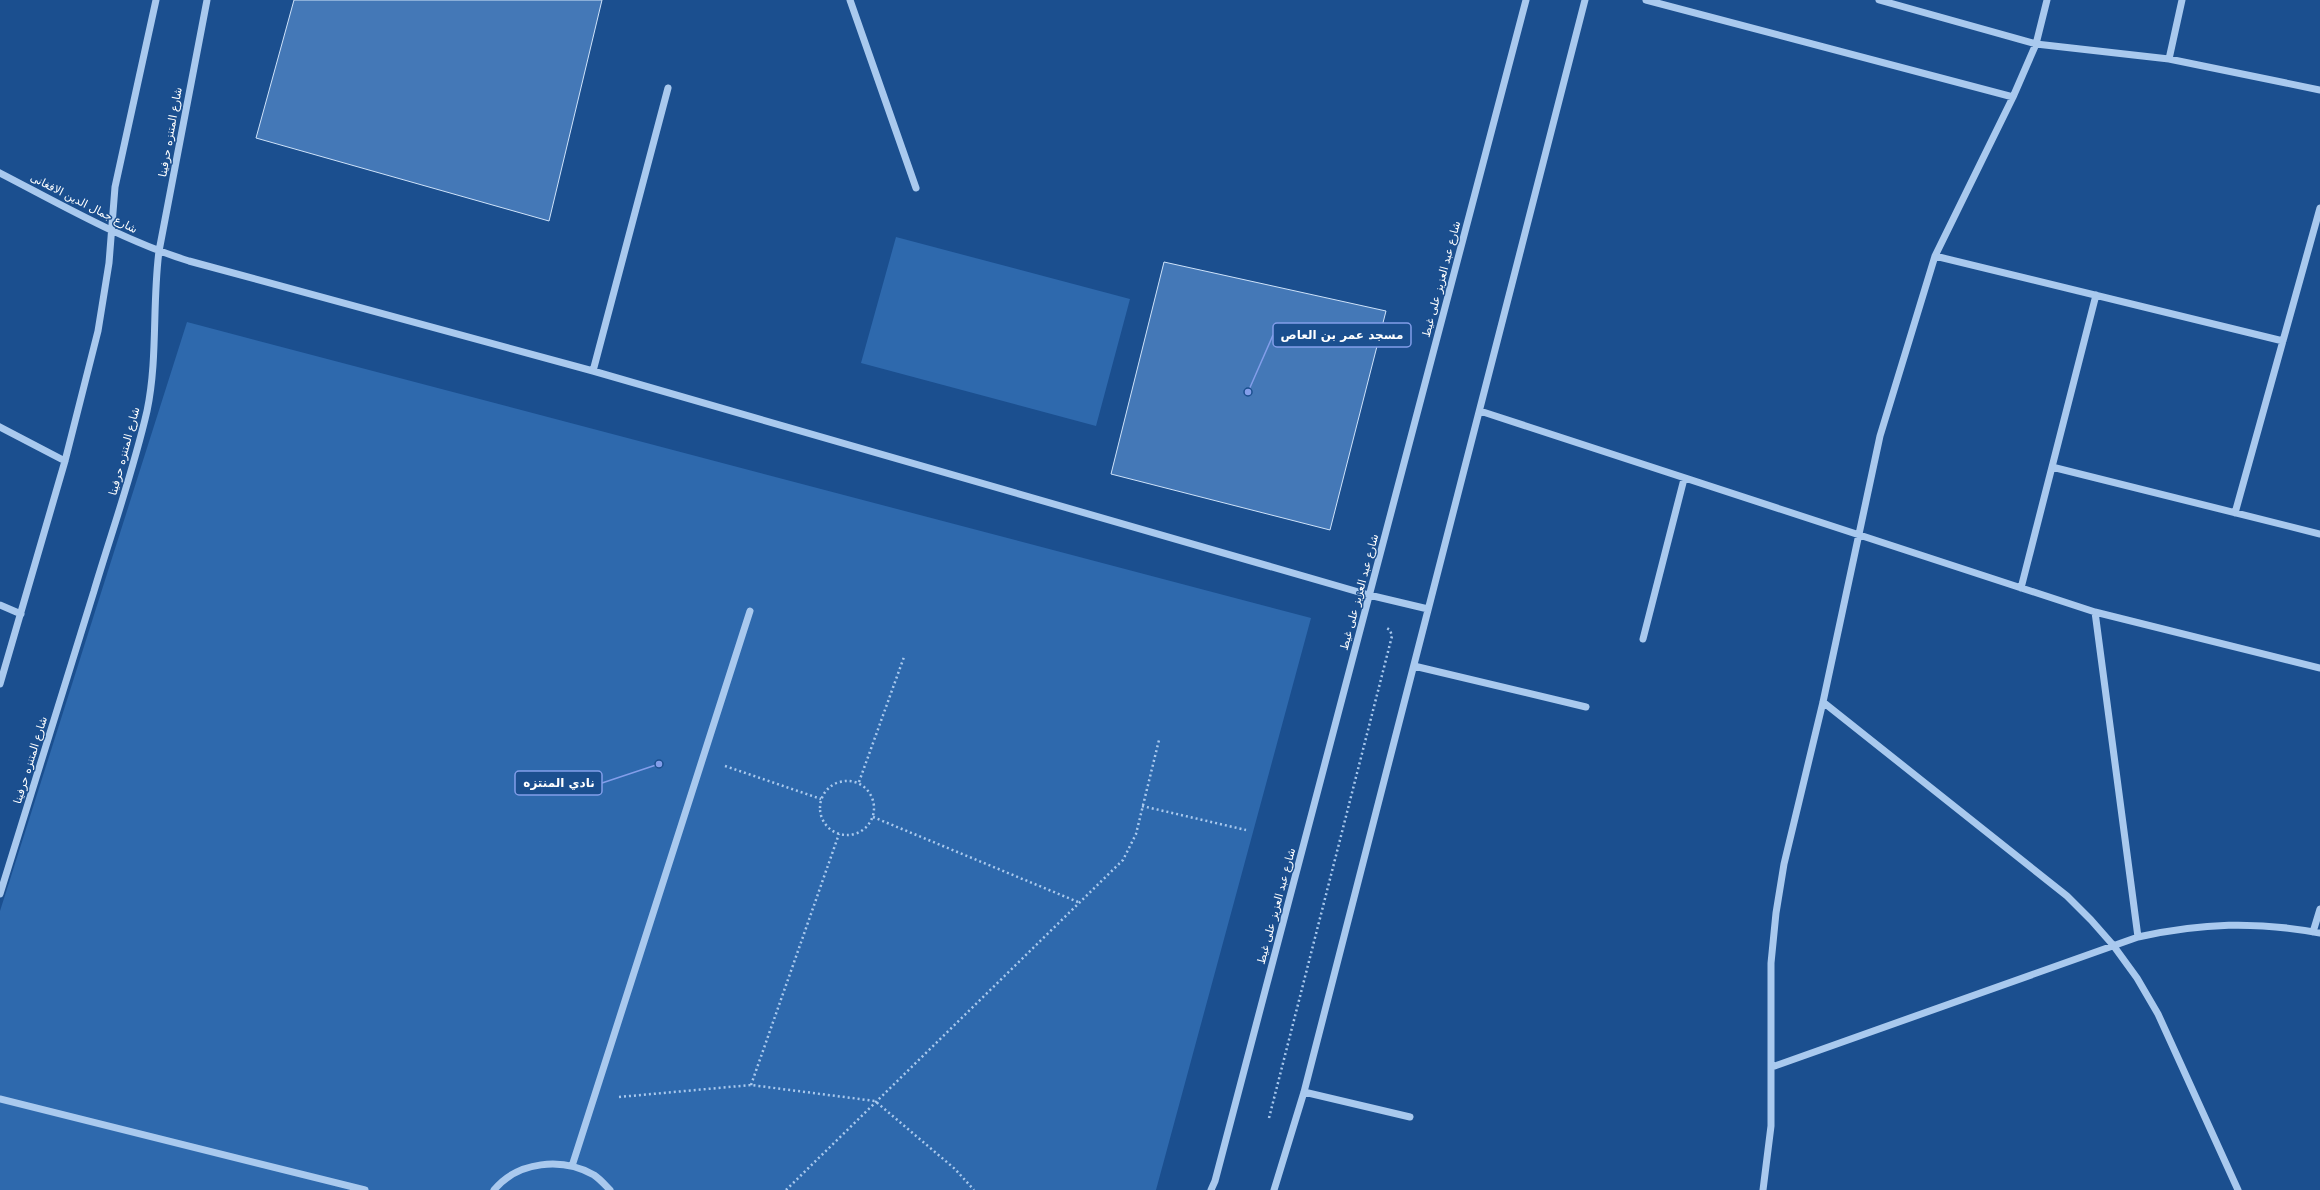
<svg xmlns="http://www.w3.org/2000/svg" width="2320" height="1190" font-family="'DejaVu Sans',Vazirmatn,sans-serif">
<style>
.green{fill:#2e69ad}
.building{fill:#4478b7;stroke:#cfe3fa}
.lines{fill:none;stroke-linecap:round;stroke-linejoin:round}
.path{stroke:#a9c9ee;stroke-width:2.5;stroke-dasharray:2 3;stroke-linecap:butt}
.minor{stroke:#a9c9ee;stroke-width:7}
.labels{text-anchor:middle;stroke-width:3;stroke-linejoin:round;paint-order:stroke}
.street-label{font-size:11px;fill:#fff;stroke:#1b4f8f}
.leader{fill:none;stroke:#839eea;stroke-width:1.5}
.callout-dot{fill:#839eea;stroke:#1b4f8f;stroke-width:1.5}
.callout{fill:#1b4f8f;stroke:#839eea;stroke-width:1.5}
.callout-label{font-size:12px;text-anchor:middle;font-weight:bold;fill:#fff}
</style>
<rect width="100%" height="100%" fill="#1b4f8f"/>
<path class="green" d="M896 237 1130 299 1096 426 861 363Z
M187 322 1311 618 1156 1190H0V911Z"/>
<path class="building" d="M294 0H602L549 221 256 138Z
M1164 262 1386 311 1330 530 1111 474Z"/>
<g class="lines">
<path class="path" d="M725 766 821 799
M820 808a27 27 0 1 1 54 0a27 27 0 1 1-54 0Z
M859 782 904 657
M1142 806 1246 830
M873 817 1078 902
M751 1085 839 834
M619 1097 751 1085 875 1101 955 1169 974 1190
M1269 1118 1392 636 1390 630 1385 627
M786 1190 1123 860 1136 834 1159 740"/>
<path class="minor" d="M850 0 916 188
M1646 0 2013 97
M1879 0 2036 44 2169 59 2320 90
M2169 59 2182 0
M0 173C62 205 122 240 189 261L593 371 1369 595 1428 609
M1935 256 2283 341
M593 371 668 88
M1480 411 2095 612 2320 668
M0 427 65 461
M2052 467 2320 534
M2235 513 2320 208
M2021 588 2096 295
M0 605 21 614
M2095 612 2138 937
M1643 639 1684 479
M1414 666 1586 707
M0 684 65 461 98 331 109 263 115 187 156 0
M1823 702 2067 896 2091 920 2113 945 2137 978 2158 1014 2238 1190
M0 894C32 793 63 692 94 591 112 531 133 472 147 411 158 358 152 305 159 251L207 0
M2313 932 2320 909
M1772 1067 2138 937C2202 923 2255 921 2320 933
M1304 1092 1410 1117
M0 1099 365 1190
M572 1166 750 611
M494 1190C518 1161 562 1157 594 1175 600 1179 605 1185 610 1190
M1211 1190 1215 1181 1526 0
M1274 1190 1304 1092 1585 0
M1763 1190 1771 1126V963L1776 913 1784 864 1823 702 1880 436 1935 256 2013 97 2036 44 2047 0"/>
</g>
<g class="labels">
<g class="street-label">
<text transform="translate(170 132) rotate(-80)" y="4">شارع المتنزه حرفينا</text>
<text transform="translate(84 203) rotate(27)" y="4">شارع جمال الدين الافغانى</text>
<text transform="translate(1441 279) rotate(-75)" y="4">شارع عبد العزيز على غيط</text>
<text transform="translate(124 451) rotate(-75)" y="4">شارع المتنزه حرفينا</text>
<text transform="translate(1359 592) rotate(-75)" y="4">شارع عبد العزيز على غيط</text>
<text transform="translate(30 760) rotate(-73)" y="4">شارع المتنزه حرفينا</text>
<text transform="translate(1276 906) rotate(-75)" y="4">شارع عبد العزيز على غيط</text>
</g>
</g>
<path class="leader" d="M1248 392L1273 335M659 764L602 783"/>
<g class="callout-dot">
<circle cx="1248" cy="392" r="4"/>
<circle cx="659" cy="764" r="4"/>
</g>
<g class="callout">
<rect x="1273" y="323" width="138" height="24" rx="4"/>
<rect x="515" y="771" width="87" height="24" rx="4"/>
</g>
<g class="callout-label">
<text x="1342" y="339">مسجد عمر بن العاص</text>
<text x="559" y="787">نادي المنتزه</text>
</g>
</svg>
